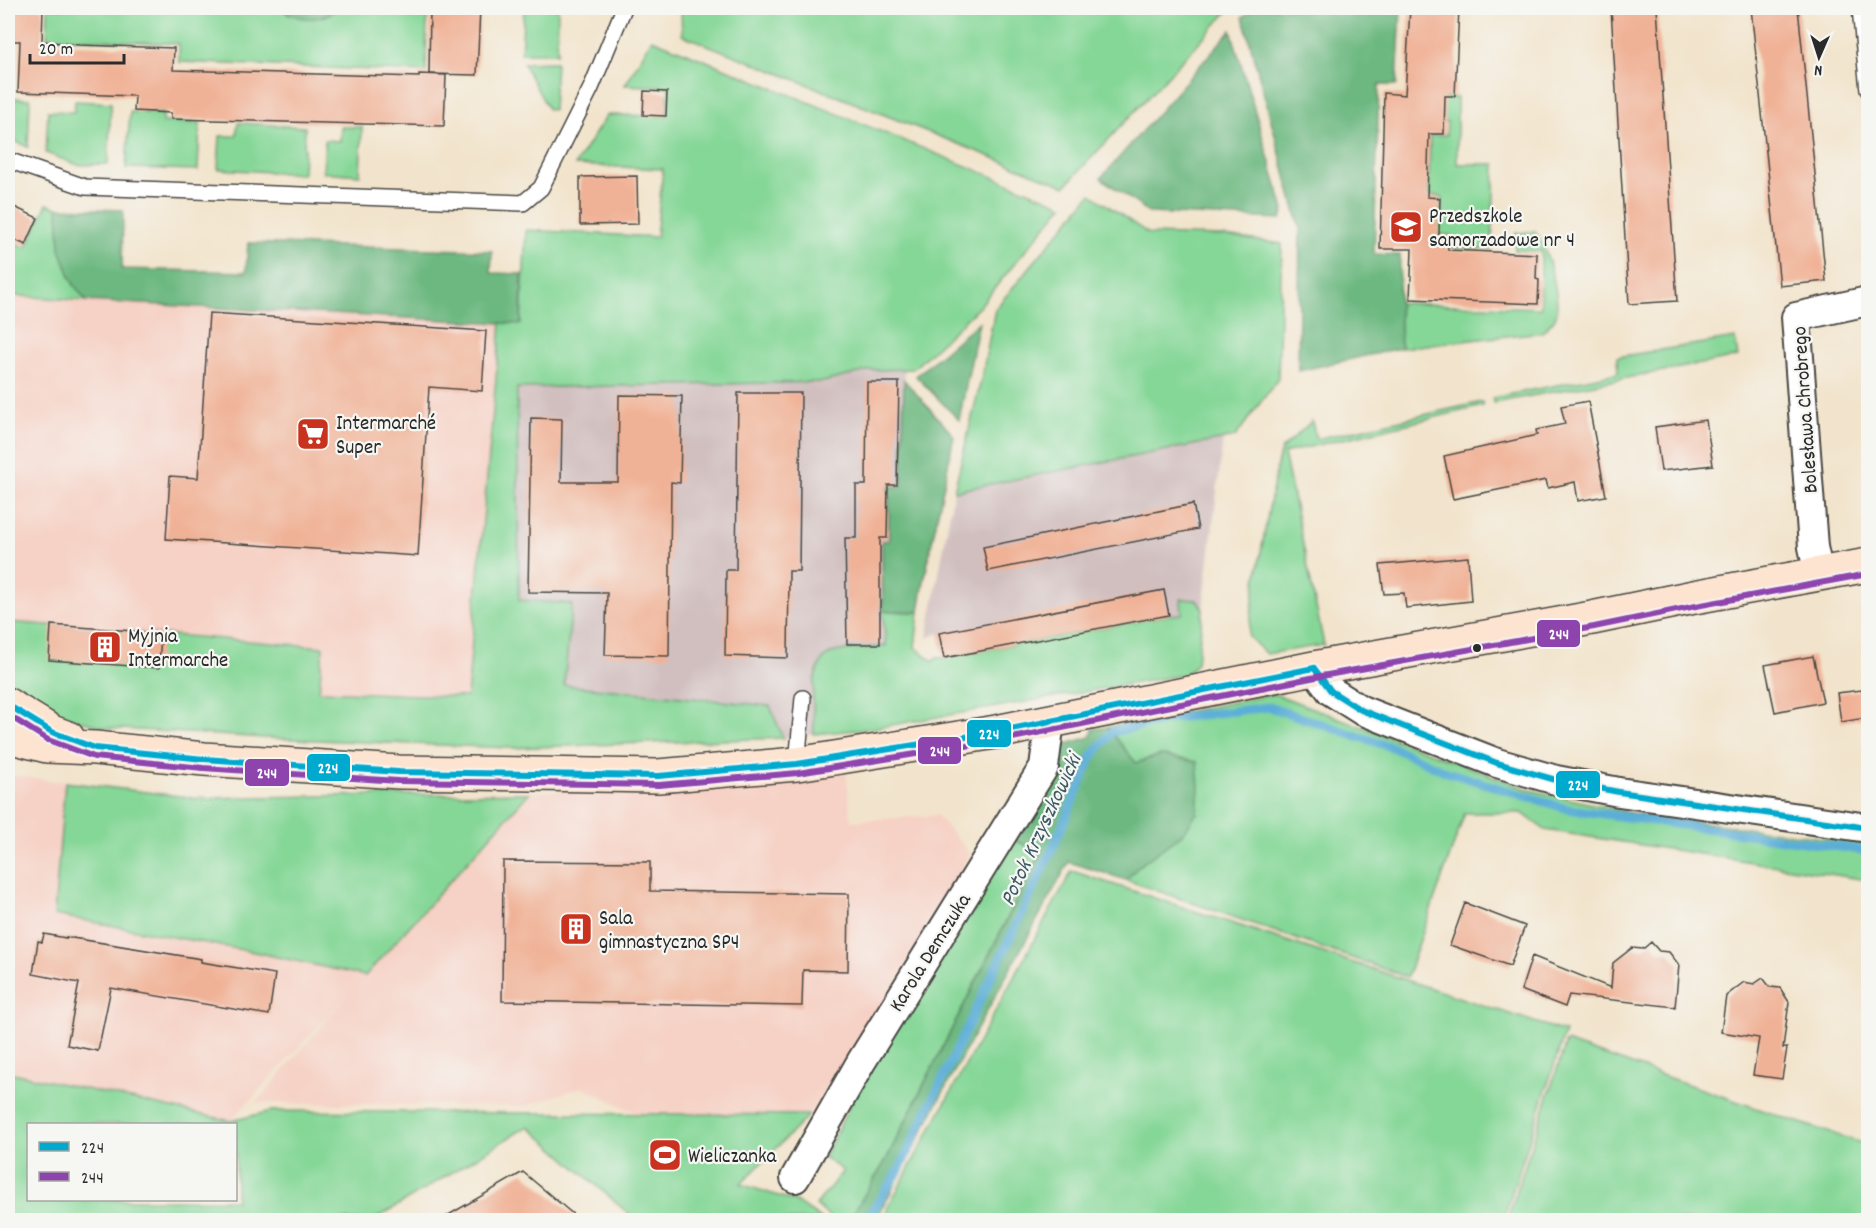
<svg xmlns="http://www.w3.org/2000/svg" width="1876" height="1228" font-family="Dekko,sans-serif">
<style>
.built{fill:#f6d1c5}
.industrial{fill:#d1bfbf}
.green{fill:#85d797;stroke:#588161;stroke-width:1.5;fill-rule:evenodd}
.forest{fill:#6cb880;stroke:#4c7256;stroke-width:1.5}
.lines{fill:none;stroke-linecap:round;stroke-linejoin:round}
.stream{stroke:#5caed7;stroke-width:9}
.building{fill:#f0b297}
.lane-casing{stroke:#494743;stroke-width:18}
.street-casing{stroke:#494743;stroke-width:32}
.secondary-casing{stroke:#494743;stroke-width:36}
.lane{stroke:#fff;stroke-width:15}
.street{stroke:#fff;stroke-width:28}
.secondary{stroke:#fde4d1;stroke-width:33}
.bus-1-casing{stroke:#f6f6f2;stroke-width:10}
.bus-2-casing{stroke:#f6f6f2;stroke-width:10}
.bus-1{stroke:#00a9ce;stroke-width:6}
.bus-2{stroke:#8e44ad;stroke-width:6}
.bus-dot{fill:#2b2b2b;stroke:#f6f6f2;stroke-width:2}
.labels{text-anchor:middle;stroke-width:4.5;stroke-linejoin:round;paint-order:stroke}
.poi-label{font-size:21px;fill:#2b2b2b;stroke:#f6f6f2;text-anchor:start}
.street-label{font-size:21px;fill:#2b2b2b;stroke:#f6f6f2}
.water-label{font-size:22px;font-style:italic;fill:#3c5967;stroke:#f6f6f2}
.line-badge{stroke:#f6f6f2;stroke-width:2}
.badge-label{font-size:16px;text-anchor:middle;font-weight:bold;fill:#fff}
</style>
<rect width="100%" height="100%" fill="#f6f6f2"/>
<filter id="ink" filterUnits="userSpaceOnUse"><feTurbulence type="fractalNoise" baseFrequency=".0167" numOctaves="2"/><feDisplacementMap in="SourceGraphic" scale="12" xChannelSelector="R" yChannelSelector="G"/><feConvolveMatrix kernelMatrix="1 2 1 2 8 2 1 2 1" color-interpolation-filters="sRGB"/></filter>
<filter id="wash" filterUnits="userSpaceOnUse"><feTurbulence type="fractalNoise" baseFrequency=".008" numOctaves="4" result="noise"/><feDisplacementMap in="SourceGraphic" scale="24" xChannelSelector="R" yChannelSelector="G"/><feGaussianBlur stdDeviation="1.35" result="paint"/><feColorMatrix in="noise" values="0 0 0 0 0 0 0 0 0 0 0 0 0 0 0 0 0 1.4 0 .05"/><feComposite in="paint" operator="in"/></filter>
<g filter="url(#wash)">
<rect width="100%" height="100%" fill="#f2e4cc"/>
<path class="built" d="M8 295 86 301 501 323 467 697 319 691 323 647 9 622Z
M846 768 851 821 937 815 971 855 940 904 841 1083 804 1119 647 1118 582 1087 526 1106 256 1103 348 994 231 1121 8 1072V775L65 782 54 915 254 952 364 976 529 793Z"/>
<path class="industrial" d="M501 323 518 387 823 382 871 370 905 369 904 380 954 436 919 612 883 611 886 646 831 653 814 680V734L783 738 770 706 564 685 476 598Z
M1223 440 1203 609 944 658 939 633 927 638 954 491Z"/>
<path class="green" d="M48 8H218L226 10 237 8H280L288 14 335 11 338 8H427L426 72 179 62V44L47 37Z
M524 8H558L557 53H521Z
M681 8H1231L1065 186 682 35Z
M652 39 1063 205 979 307 913 369 871 370 823 382 517 388 519 600 572 604 564 685 770 706 783 738 512 748 266 738 106 728 71 718 28 696 8 683V609L9 622 323 647 319 691 467 697 501 323H521L526 230 656 237 663 169 575 165 607 115 667 116 669 87 625 85Z
M8 48H12L10 98 30 99 28 147 8 138Z
M556 62 553 110 548 109 523 63Z
M1433 97 1457 98V164H1495L1492 249 1450 248 1451 235 1435 234 1426 211 1441 212 1442 197 1429 195 1430 136 1446 135 1447 122 1432 120Z
M75 101 111 103 108 164 78 165 46 153 48 111 74 112Z
M130 112 163 114V122L200 123 198 170 126 168Z
M238 123 305 127 303 174 218 169 220 136H236Z
M341 127H362L360 175 323 172 325 140 340 141Z
M1091 194 1149 234 1224 236 1282 244 1278 379 1235 437 954 491 982 376 995 309Z
M47 204 58 208 61 249 72 282 86 301 8 295V240L26 248Z
M1535 232C1547 245 1562 302 1555 318 1552 323 1546 328 1542 332L1401 348 1399 303 1541 308V251L1515 250 1516 233Z
M1735 338 1738 357 1494 403 1492 398 1618 373 1617 357Z
M1482 402 1483 406 1284 453 1324 645 1266 654 1248 636 1258 568 1277 465 1281 450 1312 421 1316 439Z
M1181 599 1197 600 1203 609 1197 663 1191 670 1182 675 868 729 814 734C814 711 807 667 830 654 837 649 875 648 886 646L883 611 919 612 915 647 933 661 937 658H944L1169 615 1182 614Z
M1275 694 1530 790 1632 813 1868 844V880L1545 830 1522 813H1465L1407 977 1126 880 1140 865 1182 834 1161 755 1136 763 1107 727Z
M65 782 195 798 529 793 365 976 254 952 54 915Z
M1007 837 1041 851 885 1162 849 1220H833L816 1205 843 1171 824 1157 871 1063Z
M1072 871 1565 1032 1503 1220H884L888 1207Z
M1566 1042 1785 1118 1868 1145V1220H1507Z
M8 1072 231 1121 271 1111 809 1115 741 1184 794 1201 823 1220H636L528 1126 374 1220H8ZM28 1124H236V1200H28Z"/>
<path class="forest" d="M280 8H338C321 23 297 21 280 8Z
M1256 8H1401L1397 85H1379L1374 254 1400 255 1399 303 1401 348 1298 371 1300 228 1243 17Z
M1231 30 1284 210 1281 219 1150 213 1101 178Z
M58 208 123 210 122 269 246 272 248 243 492 251 491 273 522 274 521 324 86 301 72 282 60 249Z
M979 322 959 420 916 376Z
M904 380 954 436 924 580 919 612 883 611 882 541H889V487L902 486Z
M1107 727 1136 763 1161 755 1197 762 1199 787 1197 813 1182 834 1140 865 1126 880 1069 862 966 1049 876 1220H849L885 1162 1041 852 1007 837 1041 785 1063 745 1091 737 1093 729Z"/>
<g class="lines">
<path class="stream" d="M866 1220 898 1172 1051 852 1092 756 1112 732 1174 718 1269 707 1394 748 1447 772 1568 809 1868 851"/>
</g>
<g id="blocks">
<path class="building" d="M8 8H43L42 41 79 45 174 48 173 70 419 77V74L446 75 444 126 171 119V113L134 111 135 96 18 92 20 41H8Z
M430 8H480L477 75 429 74Z
M1410 8H1459L1455 96H1445L1444 134H1429L1427 197 1440 198 1439 235 1448 236V250L1537 254 1536 279 1539 280 1538 304 1410 299 1412 249H1380L1384 93 1405 95Z
M1611 8H1657L1677 301 1629 304Z
M1751 8H1798L1826 281 1780 286Z
M644 91 667 92 666 116 643 115Z
M637 176 638 224 580 225V177Z
M8 204 38 218 26 245 8 237Z
M209 313 486 331 482 391 429 387 418 556 166 539 170 476 198 478Z
M867 382H899L897 485H888L887 538H880V644H847L845 538H856V485H866Z
M738 393H801L799 571H789L788 658 725 656 726 570H736Z
M619 395 682 396 680 483 671 482 669 656 605 655 607 593 528 592 531 418 562 419 561 482H618Z
M1588 401 1606 496 1578 501 1575 482 1548 488 1546 480 1453 499 1444 456 1537 435 1536 430 1565 424 1561 406Z
M1706 420 1713 465 1661 471 1655 427Z
M1193 504 1198 529 988 571 983 547Z
M1468 557 1471 601 1406 608 1404 593 1384 594 1380 565Z
M1164 590 1169 615 944 658 939 633Z
M51 625 161 633 159 668 49 660Z
M1813 656 1823 702 1775 712 1765 665Z
M1862 690 1866 718 1841 722 1837 693Z
M503 861 650 862V891L849 894 848 971 803 970 802 1006 502 1001Z
M1465 903 1525 926 1510 966 1450 945Z
M44 934 66 938V937L201 959V962L275 974 269 1015 111 988 98 1051 67 1045 79 983 33 974 38 941 42 942Z
M1651 942 1659 951 1669 952 1679 965 1675 1007 1569 995 1565 1007 1521 990 1532 956 1611 988 1613 963 1632 948 1643 949Z
M1763 978 1770 987 1780 988 1789 1002 1783 1048H1787L1782 1079 1753 1075 1759 1038 1721 1032 1726 996 1744 982 1754 984Z
M523 1172 581 1221H438Z"/>
</g>
</g>
<g filter="url(#ink)">
<use href="#blocks" fill-opacity="0" stroke="#494743" stroke-width="1.5"/>
<g class="lines">
<defs>
<path id="lane" d="M1860 8 1868 90
M8 160 85 187 523 203 541 188 591 88 624 8
M797 764 803 698"/>
<path id="street" d="M1819 575 1813 547 1796 317 1868 301
M1314 668 1331 691 1361 710 1497 763 1556 780 1619 792 1868 828
M795 1178 861 1062 1044 767 1050 721"/>
<path id="secondary" d="M8 705 52 732 68 738
M8 736 47 746 95 748 204 759 399 772 658 776 797 764 996 732 1314 668 1592 618 1694 597 1868 565"/>
</defs>
<use href="#lane" class="lane-casing"/>
<use href="#street" class="street-casing"/>
<use href="#secondary" class="secondary-casing"/>
<use href="#lane" class="lane"/>
<use href="#street" class="street"/>
<use href="#secondary" class="secondary"/>
<defs>
<path id="bus-1" d="M1314 668 1331 691 1361 710 1497 763 1556 780 1619 792 1868 828
M8 705 52 732 95 748 204 759 399 772 658 776 797 764 996 732 1314 668"/>
<path id="bus-2" d="M8 715 48 740 94 757 203 768 398 781 659 785 798 773 997 741 1316 677 1594 627 1696 606 1868 574"/>
</defs>
<use href="#bus-1" class="bus-1-casing"/>
<use href="#bus-2" class="bus-2-casing"/>
<use href="#bus-1" class="bus-1"/>
<use href="#bus-2" class="bus-2"/>
</g>
</g>
<defs>
<symbol id="school-square" viewBox="-11 -11 22 22"><rect x="-9" y="-9" width="18" height="18" rx="4" fill="#c8321e" stroke="#f6f6f2"/><path d="M0-5L7-2L0 1L-7-2ZM-4 1L0 2.5L4 1V4Q0 6-4 4Z" fill="#fff"/></symbol>
<symbol id="supermarket-square" viewBox="-11 -11 22 22"><rect x="-9" y="-9" width="18" height="18" rx="4" fill="#c8321e" stroke="#f6f6f2"/><path d="M-6-5.5h2.5l.6 2H6L4.5 2H-2.5L-4.4-4H-6ZM-1.5 3.2a1.3 1.3 0 1 0 .1 0ZM3 3.2a1.3 1.3 0 1 0 .1 0Z" fill="#fff"/></symbol>
<symbol id="building-square" viewBox="-11 -11 22 22"><rect x="-9" y="-9" width="18" height="18" rx="4" fill="#c8321e" stroke="#f6f6f2"/><path d="M-4-6H4V6H1V3H-1V6H-4ZM-2.5-4.3h1.7v1.8h-1.7ZM.8-4.3h1.7v1.8H.8ZM-2.5-1h1.7V.8h-1.7ZM.8-1h1.7V.8H.8Z" fill="#fff"/></symbol>
<symbol id="stadium-square" viewBox="-11 -11 22 22"><rect x="-9" y="-9" width="18" height="18" rx="4" fill="#c8321e" stroke="#f6f6f2"/><path d="M0-5a6.5 5 0 1 0 0 10a6.5 5 0 1 0 0-10ZM-3.5-1.8h7v3.6h-7Z" fill="#fff"/></symbol>
</defs>
<g fill-rule="evenodd">
<use href="#school-square" x="1387" y="208" width="38" height="38"/>
<use href="#supermarket-square" x="294" y="415" width="38" height="38"/>
<use href="#building-square" x="86" y="628" width="38" height="38"/>
<use href="#building-square" x="557" y="910" width="38" height="38"/>
<use href="#stadium-square" x="646" y="1136" width="38" height="38"/>
</g>
<circle class="bus-dot" cx="1477" cy="648" r="5"/>
<g class="labels">
<g class="poi-label">
<text x="1429" y="222">Przedszkole<tspan x="1429" dy="24">samorzadowe nr 4</tspan></text>
<text x="336" y="429">Intermarché<tspan x="336" dy="24">Super</tspan></text>
<text x="128" y="642">Myjnia<tspan x="128" dy="24">Intermarche</tspan></text>
<text x="599" y="924">Sala<tspan x="599" dy="24">gimnastyczna SP4</tspan></text>
<text x="688" y="1162">Wieliczanka</text>
</g>
<g class="street-label">
<text transform="translate(1804 410) rotate(-94)" y="7">Bolesława Chrobrego</text>
<text transform="translate(929 952) rotate(-58)" y="7">Karola Demczuka</text>
</g>
<g class="water-label">
<text transform="translate(1039 829) rotate(-65)" y="8">Potok Krzyszkowicki</text>
</g>
</g>
<g class="line-badge">
<rect x="1536" y="619" width="45" height="29" rx="6" fill="#8e44ad"/>
<rect x="966" y="719" width="46" height="29" rx="6" fill="#00a9ce"/>
<rect x="917" y="736" width="45" height="29" rx="6" fill="#8e44ad"/>
<rect x="306" y="753" width="45" height="29" rx="6" fill="#00a9ce"/>
<rect x="244" y="758" width="46" height="29" rx="6" fill="#8e44ad"/>
<rect x="1555" y="770" width="46" height="29" rx="6" fill="#00a9ce"/>
</g>
<g class="badge-label">
<text x="1559" y="639">244</text>
<text x="989" y="739">224</text>
<text x="940" y="756">244</text>
<text x="328" y="773">224</text>
<text x="267" y="778">244</text>
<text x="1578" y="790">224</text>
</g>
<rect width="1876" height="1228" fill="none" stroke="#f6f6f2" stroke-width="30"/>
<rect x="27" y="1123" width="210" height="78" fill="#f6f6f2" stroke="#a5a5a2" stroke-width="1.5"/>
<rect x="39" y="1142" width="30" height="9" fill="#00a9ce" stroke="#a5a5a2" stroke-width="1.5"/>
<text x="81" y="1153" font-size="18" fill="#2b2b2b">224</text>
<rect x="39" y="1172" width="30" height="9" fill="#8e44ad" stroke="#a5a5a2" stroke-width="1.5"/>
<text x="81" y="1183" font-size="18" fill="#2b2b2b">244</text>
<g transform="translate(1819 57) rotate(183)" stroke="#f6f6f2" stroke-width="4.5" paint-order="stroke">
<path d="M0-4.5L10 22L0 15L-10 22Z" fill="#2b2b2b"/>
<text y="-9" font-size="16" font-weight="bold" text-anchor="middle" fill="#2b2b2b">N</text>
</g>
<path d="M30 54v9h94v-9" fill="none" stroke="#2b2b2b" stroke-width="3"/>
<text x="39" y="54" font-size="18" fill="#2b2b2b" stroke="#f6f6f2" stroke-width="4.5" paint-order="stroke">20 m</text>
</svg>
